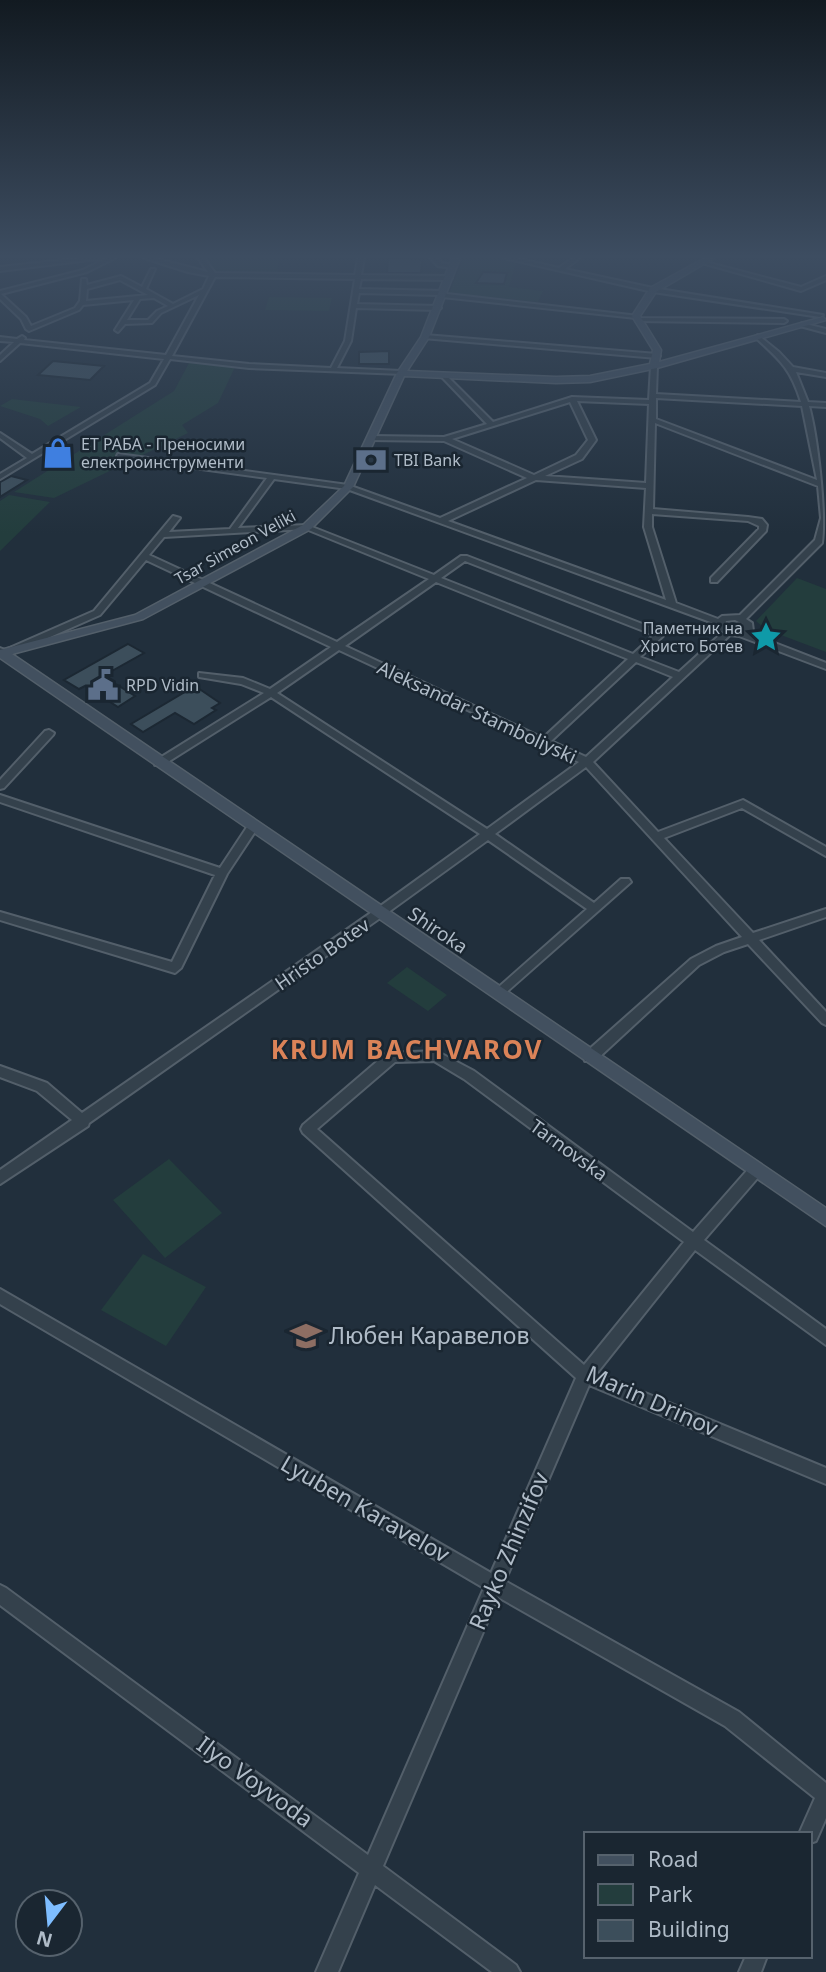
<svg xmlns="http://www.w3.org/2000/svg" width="826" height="1972" font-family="'Noto Sans',sans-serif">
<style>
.green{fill:#233d3d}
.building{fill:#3c4e5b;stroke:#1c2833;stroke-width:2}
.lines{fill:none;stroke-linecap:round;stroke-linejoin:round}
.street-casing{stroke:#535f6a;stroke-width:4}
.secondary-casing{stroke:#535f6a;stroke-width:3}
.street{fill:#34414c;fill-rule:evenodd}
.secondary{fill:#42505f;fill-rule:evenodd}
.labels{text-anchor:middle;stroke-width:5;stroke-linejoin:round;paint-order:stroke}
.far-poi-label{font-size:16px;fill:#b0bcc8;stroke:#1a2631;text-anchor:start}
.far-street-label{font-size:16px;fill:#b0bcc8;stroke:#1a2631}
.street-label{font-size:19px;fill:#b0bcc8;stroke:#1a2631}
.near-poi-label{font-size:23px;fill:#b0bcc8;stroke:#1a2631;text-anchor:start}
.near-street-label{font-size:23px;fill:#b0bcc8;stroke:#1a2631}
.district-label{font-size:26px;font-weight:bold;letter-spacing:2px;fill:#db8358;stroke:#1a2631}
</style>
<rect width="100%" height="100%" fill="#212f3c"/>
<path class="green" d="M201 258H280L276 275H213Z
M464 258H499L516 262 509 287 543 291 538 302 449 293Z
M269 297 332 298 329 311 265 310Z
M189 363 235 367 218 403 182 425 188 433 54 498 14 492 174 391Z
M12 399 81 407 48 426 40 419 0 406Z
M9 495 50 502 0 551V501Z
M797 578 826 589V652L765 629 756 621Z
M407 967 447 995 428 1011 387 983Z
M169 1159 222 1213 165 1258 113 1200Z
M143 1254 206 1287 166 1346 101 1310Z"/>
<path class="building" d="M388 258 419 259 422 261 421 273H387Z
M483 272 507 273 504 284 476 283Z
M389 351V364H359V352Z
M53 361 104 366 90 380 38 375Z
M11 476 27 480 0 497V482Z
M128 644 144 653 103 676 135 696 118 707 85 686 79 689 64 680Z
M195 686 220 703 212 708 216 710 194 724 175 713 143 732 131 724Z"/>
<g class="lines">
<defs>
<path id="street" d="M83 258H105L0 271V267Z
M107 258H115L87 272 1 294 26 317 31 326 75 308 80 301 82 279H86L87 285 121 276 142 287 151 269H155L146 289 173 304 203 289 209 276 188 272 144 258H154L208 272 198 258H204L215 273 355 275 358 258H364L361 275 449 276 452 278 449 280 361 279 359 289 444 291 447 294 639 316 636 318 442 297 439 295 359 293 357 304 438 306 441 308 438 310 356 308 351 341 337 368 401 371 404 373 403 374 249 368 170 359 155 385 0 479V474L27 458 0 438V433L32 454 150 383 164 359 20 343 0 361V355L14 342 0 341V337L17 339 22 336 25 338 24 340 166 355 199 295 161 313 152 323 125 324 118 332 115 330 134 300 83 305 79 310 29 331 26 329 21 319 0 299V291L83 270ZM215 277 355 279 345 341 331 368 249 364 172 356ZM120 280 148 295 86 301 87 289ZM154 298 168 306 157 311 148 320H127L140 299Z
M430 258H437L442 263 456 266 453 268 438 266Z
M504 258H516L559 268 573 258H580L565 269 653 288 823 315 820 317 653 292Z
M702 261 801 287 826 276V280L801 291 702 263Z
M638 318 784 319 787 321 784 323 636 321Z
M802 323 826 329V333L800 326Z
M425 335 657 354 660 356 657 358 423 338V336Z
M758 335 779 352 793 367 826 373V377L796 372 808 402 826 403V407L809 406C818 438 826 513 822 543L746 619 752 623 753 631 749 633 826 663V669L739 636 730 635 593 762 658 832 743 800 826 847V856L742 808 664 838 753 933 826 909V917L759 940 826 1012V1025L822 1023 748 944 724 952 699 965 595 1061H585L584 1057 585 1053 691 959 716 946 742 937 586 767 495 834 594 903 621 879H629L631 882 502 996H494L492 993 587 909 488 840 383 916 89 1123 88 1126 0 1184V1170L72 1120 37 1091 0 1077V1066L47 1083 82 1113 375 910 480 834 271 697 163 765H155V761L264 693 241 684 199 677V673L243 678 270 689 331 647 146 560 100 615 7 656 0 655V648L5 650 94 611 173 516 180 518 169 532 230 529 267 478 121 458 117 456 118 454 348 485 440 518 527 478 444 441 369 440 368 438 372 436 444 437 487 424 441 376V374H445L493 422 572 397 649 400 651 366 654 364 657 366 656 394 801 402C791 369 780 360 756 338L755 337ZM656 398 802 406 817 480 656 419ZM577 401 649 404 646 483 545 476 582 459 596 440ZM570 402 588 440 576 455 534 475 452 439ZM655 423 818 486 821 518 815 540 740 615 722 616 718 619 676 603 652 527V514L748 521 759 526V529L711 578V582H717L766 531 767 525 762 519 748 517 653 509ZM274 479 347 489 716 624V629L723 632 679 672 640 657 663 636V632L467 556H461L434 575 307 525 238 528ZM536 480 646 488 644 527 666 600 448 521ZM306 529 429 579 337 642 149 555 164 537ZM465 561 654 635 633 654 441 578ZM436 582 628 659 543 738 345 646ZM735 620 743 624V629L736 631 724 626 726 621ZM339 650 579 762 487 829 277 693ZM636 662 673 677 586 757 551 741Z
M49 730 54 733 53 735 4 788 0 789V780L45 731Z
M0 795 220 868 249 824 253 823 258 827 227 874 181 968 175 973 0 920V912L172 962 215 875 0 802Z
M436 1051 474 1071 693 1232 751 1166 756 1164 761 1166 763 1170 761 1174 704 1240 826 1329V1345L695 1250 597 1373 826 1468V1484L589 1385 505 1581 739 1712 826 1783V1818L816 1841 810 1843V1834H799L815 1798 725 1726 498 1597 383 1866 516 1965 520 1972H492L375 1885 338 1972H316L359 1873 0 1605V1585L6 1588 368 1855 484 1588 0 1304V1289L491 1573 576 1378 303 1133 301 1129 303 1125 387 1053ZM434 1061 464 1079 684 1242 584 1365 317 1129 395 1062Z
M746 1956H767L761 1972H739Z"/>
<path id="secondary" d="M452 258H460L429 337 407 371 556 377 590 376 650 364 653 350 632 316 650 288 705 258H714L656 292 640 316 661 350 659 362 823 317 826 320 657 368 590 382 556 383 404 376 353 487 311 529 143 619 12 654 826 1208V1226L0 658V650L135 615 303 525 344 486 397 373 421 337Z"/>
</defs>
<use href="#street" class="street-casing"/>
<use href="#secondary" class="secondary-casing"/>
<use href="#street" class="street"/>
<use href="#secondary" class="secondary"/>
</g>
<linearGradient id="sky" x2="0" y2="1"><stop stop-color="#121a21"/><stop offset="0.48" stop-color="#3d4d61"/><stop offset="1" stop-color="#3d4d61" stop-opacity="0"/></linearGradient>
<rect width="826" height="534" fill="url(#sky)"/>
<defs>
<symbol id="shop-bare" viewBox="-9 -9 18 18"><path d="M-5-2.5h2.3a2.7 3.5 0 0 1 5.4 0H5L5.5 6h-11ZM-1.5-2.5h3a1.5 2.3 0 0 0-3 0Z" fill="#3f7fe0" stroke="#1a2631" stroke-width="2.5" paint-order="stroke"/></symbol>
<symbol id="bank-bare" viewBox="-9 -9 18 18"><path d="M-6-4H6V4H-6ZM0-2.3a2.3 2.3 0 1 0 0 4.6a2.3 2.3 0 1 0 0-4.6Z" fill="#5c6f8a" stroke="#1a2631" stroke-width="2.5" paint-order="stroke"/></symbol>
<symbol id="sight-bare" viewBox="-9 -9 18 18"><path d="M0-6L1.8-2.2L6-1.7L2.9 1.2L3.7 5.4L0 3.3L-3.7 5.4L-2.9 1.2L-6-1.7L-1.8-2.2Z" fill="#0f9aa8" stroke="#1a2631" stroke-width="2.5" paint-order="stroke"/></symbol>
<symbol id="civic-bare" viewBox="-9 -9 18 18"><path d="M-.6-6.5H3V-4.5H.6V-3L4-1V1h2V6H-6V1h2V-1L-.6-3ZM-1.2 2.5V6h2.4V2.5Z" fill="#5c6f8a" stroke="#1a2631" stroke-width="2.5" paint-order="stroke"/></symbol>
<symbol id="school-bare" viewBox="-9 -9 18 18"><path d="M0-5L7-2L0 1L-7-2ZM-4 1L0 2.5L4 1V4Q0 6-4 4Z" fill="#8d6e63" stroke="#1a2631" stroke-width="2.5" paint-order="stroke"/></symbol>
</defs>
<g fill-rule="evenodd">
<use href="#shop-bare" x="36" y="431" width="44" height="44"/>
<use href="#bank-bare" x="349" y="438" width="44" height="44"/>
<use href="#sight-bare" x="744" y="615" width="44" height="44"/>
<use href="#civic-bare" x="81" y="663" width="44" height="44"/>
<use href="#school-bare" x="284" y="1314" width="44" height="44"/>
</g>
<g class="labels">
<g class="far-poi-label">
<text x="81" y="450">ЕТ РАБА - Преносими<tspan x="81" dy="18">електроинструменти</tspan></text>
<text x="394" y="466">TBI Bank</text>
<text x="743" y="634" text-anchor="end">Паметник на<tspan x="743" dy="18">Христо Ботев</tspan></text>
<text x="126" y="691">RPD Vidin</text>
</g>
<g class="far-street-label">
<text transform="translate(235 547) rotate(-29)" y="6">Tsar Simeon Veliki</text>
</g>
<g class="street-label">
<text transform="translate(477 712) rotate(25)" y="7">Aleksandar Stamboliyski</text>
<text transform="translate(438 930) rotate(34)" y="7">Shiroka</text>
<text transform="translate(322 954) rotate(-35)" y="7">Hristo Botev</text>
<text transform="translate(569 1150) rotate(36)" y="7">Tarnovska</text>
</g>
<g class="near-poi-label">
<text x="329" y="1344">Любен Каравелов</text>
</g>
<g class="near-street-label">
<text transform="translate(652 1401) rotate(24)" y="8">Marin Drinov</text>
<text transform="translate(365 1509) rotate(30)" y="8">Lyuben Karavelov</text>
<text transform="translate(509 1551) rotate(-67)" y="8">Rayko Zhinzifov</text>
<text transform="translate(255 1782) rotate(36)" y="8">Ilyo Voyvoda</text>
</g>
<g class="district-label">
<text x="407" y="1059">KRUM BACHVAROV</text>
</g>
</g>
<rect x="584" y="1832" width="228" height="126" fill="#1a2631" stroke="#56626d" stroke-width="2"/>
<rect x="598" y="1855" width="35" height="10" fill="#42505f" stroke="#56626d" stroke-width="2"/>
<text x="648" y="1867" font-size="21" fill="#b0bcc8">Road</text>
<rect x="598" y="1884" width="35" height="21" fill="#233d3d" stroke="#56626d" stroke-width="2"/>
<text x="648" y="1902" font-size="21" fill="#b0bcc8">Park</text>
<rect x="598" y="1920" width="35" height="21" fill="#3c4e5b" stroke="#56626d" stroke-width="2"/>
<text x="648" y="1937" font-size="21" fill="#b0bcc8">Building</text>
<g transform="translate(49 1923) rotate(196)"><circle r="33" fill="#1a2631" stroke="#56626d" stroke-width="2"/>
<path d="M0-5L12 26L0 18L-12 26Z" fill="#7ebdff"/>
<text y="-10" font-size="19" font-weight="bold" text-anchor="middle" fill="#b0bcc8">N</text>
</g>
</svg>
